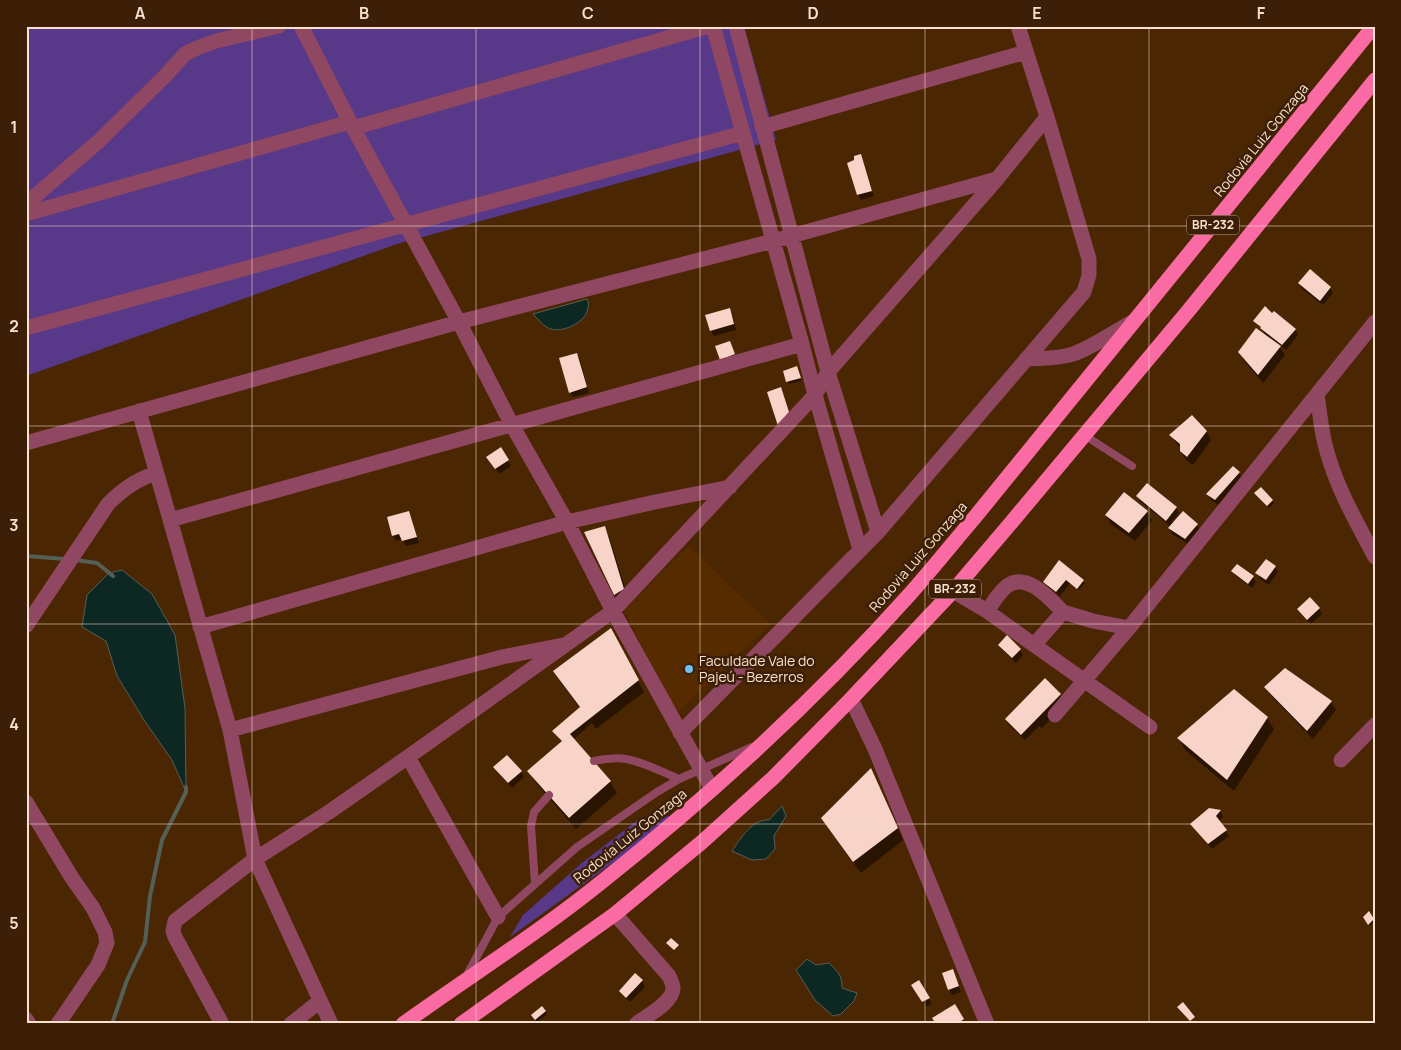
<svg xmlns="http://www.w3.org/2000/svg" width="1401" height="1050" font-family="Manrope,sans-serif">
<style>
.built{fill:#562b00}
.green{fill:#573889}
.water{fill:#0d2722;stroke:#545f56}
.shadow{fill:#0007}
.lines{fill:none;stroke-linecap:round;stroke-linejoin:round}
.stream{stroke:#545f56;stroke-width:4}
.building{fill:#f7d3c8}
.lane{stroke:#904761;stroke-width:8}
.street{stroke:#904761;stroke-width:15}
.highway{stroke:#fb6ba3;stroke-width:15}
.grid{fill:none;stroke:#f9e1cf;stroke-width:1;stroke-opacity:0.55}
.poi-dot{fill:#71c1f5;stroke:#3c1f06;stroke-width:2}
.labels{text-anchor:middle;stroke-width:5;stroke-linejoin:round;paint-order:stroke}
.shield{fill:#3c1f06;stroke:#c0a793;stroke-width:1}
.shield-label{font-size:12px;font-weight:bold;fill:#f9e1cf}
.street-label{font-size:14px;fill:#f9e1cf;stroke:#3c1f06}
.poi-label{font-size:14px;fill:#f9e1cf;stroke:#3c1f06;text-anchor:start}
.neatline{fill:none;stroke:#f9e1cf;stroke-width:2}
.grid-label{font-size:16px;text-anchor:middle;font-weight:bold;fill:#f9e1cf}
</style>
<rect width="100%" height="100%" fill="#4b2602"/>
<path class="built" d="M689 546 770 624 677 713 624 611Z"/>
<path class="green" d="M26 26H744L776 140 397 244 26 376Z
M679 815 510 937 523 915 583 862 639 819Z"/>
<path class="water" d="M587 299C588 301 589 304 588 307 588 321 564 333 551 329 544 327 538 319 533 314Z
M122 570 152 594 175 635 185 708 186 792 172 760 146 723 117 676 106 641 82 627 87 595 109 573Z
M782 806 786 816 774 836 775 849 766 859 752 860 732 851C741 838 752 819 769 820Z
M807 959 816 965 829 963C838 972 842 975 842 988L857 993 854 1001 841 1014 833 1016 815 1000 796 970Z"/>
<path class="shadow" d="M860 155 863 161 874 196 861 200 858 195 856 161Z
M1310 271 1330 288 1333 293 1323 305 1302 289 1299 283Z
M729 310 732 315 736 330 714 336 711 331Z
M1254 321 1295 330 1298 335 1286 350 1278 344 1285 355 1263 383 1244 361 1239 352 1266 337 1262 328Z
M577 354 580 360 589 393 573 397 570 392Z
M798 370 801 381 789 384 785 371Z
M1206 431 1211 440 1193 465 1186 460 1181 451V448L1176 443 1171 435Z
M501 449 511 466 499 474 491 462Z
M1239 473 1242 478 1218 505 1211 500 1208 494Z
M1256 494 1272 500 1274 503 1269 508Z
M1138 496 1176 508 1179 513 1172 522 1173 524 1197 525 1200 530 1188 544 1172 534 1169 528 1171 527 1141 502Z
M408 512 411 518 419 543 406 546 402 539 396 541 393 536Z
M1147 512 1152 520 1135 541 1111 524 1106 515Z
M604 527 609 536 628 597 620 602 615 594Z
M1060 562 1085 583 1079 590 1070 583 1060 596 1048 587 1045 582Z
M1275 567 1278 572 1269 585 1260 579 1257 573Z
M1233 571 1253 577 1256 582 1252 588 1236 576Z
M1319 608 1322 614 1311 624 1302 615 1299 610Z
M617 641 644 692 596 729 592 723 573 740 610 782 617 793 576 829 536 783 529 771 562 742 554 731 580 708 561 683 555 671Z
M1000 645 1020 650 1023 655 1016 663 1003 650Z
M1045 680 1060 695 1065 703 1042 728 1039 726 1025 740 1009 725 1006 719Z
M1266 688 1331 702 1336 710 1313 739 1271 696Z
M1267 718 1274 729 1234 791 1185 750 1179 739Z
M495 768 521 772 524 777 512 788 498 773Z
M871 770 877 781 903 840 861 873 829 829 822 818Z
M1210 809 1220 811 1223 816 1219 822 1229 836 1212 849 1195 829 1192 824Z
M1369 913 1374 922 1370 926 1364 917Z
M635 975 642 981 645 987 630 1002 623 996 620 991Z
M955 976 961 992 952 995 949 989Z
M919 982 932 1004 926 1007 913 985Z
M954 1006 965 1024H937Z
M542 1007 547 1014 537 1022 534 1017Z"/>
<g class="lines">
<path class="stream" d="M26 556 65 559
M75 560 97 563 113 576
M112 1024 127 980 145 942 150 896 162 840 186 792V787"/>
</g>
<path class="building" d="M861 154 872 191 857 195 847 163 854 160V156Z
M1310 269 1331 287 1320 301 1298 283Z
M1265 306 1272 313 1274 311 1296 329 1282 345 1260 328 1261 327 1253 321Z
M730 308 734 324 710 331 705 315Z
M1256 328 1281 346 1258 375 1238 352Z
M730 341 735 354 720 360 715 346Z
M577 353 587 387 569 393 559 358Z
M797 366 801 378 786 382 783 371Z
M781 387 789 412 778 426 767 392Z
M1192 415 1207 431 1187 457 1180 451V444L1169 435Z
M501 447 509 460 495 469 486 457Z
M1233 466 1240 472 1215 500 1206 494Z
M1147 483 1177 507 1166 521 1136 496Z
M1261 487 1273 500 1267 506 1254 493Z
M1124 492 1148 511 1129 533 1105 515Z
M409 511 417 537 402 541 399 534 392 536 387 517Z
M1183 511 1198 524 1185 539 1168 528Z
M605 526 624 589 614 595 584 532Z
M1266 559 1276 566 1266 580 1255 573Z
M1059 560 1084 580 1077 589 1066 580 1056 592 1043 582Z
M1237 564 1254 576 1248 584 1231 571Z
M1310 597 1320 608 1307 620 1297 609Z
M611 628 639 680 570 734 611 781 569 818 527 771 562 741 552 731 580 707 553 671Z
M1007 635 1021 649 1012 658 998 645Z
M1285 668 1332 701 1307 731 1264 687Z
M1045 678 1061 694 1021 735 1005 719Z
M1234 689 1268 717 1227 780 1177 738Z
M507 755 522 771 508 783 493 767Z
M871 768 898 828 853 862 821 818Z
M1209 808 1221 810 1216 816 1227 830 1208 844 1190 824Z
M1369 911 1374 919 1368 925 1363 917Z
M671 938 679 945 674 950 666 943Z
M953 969 959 986 948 990 942 973Z
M635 973 643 980 626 998 619 991Z
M919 980 930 998 922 1002 911 985Z
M1183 1002 1195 1017 1190 1021 1177 1007Z
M955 1004 964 1019 957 1024H936L932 1018Z
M542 1006 546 1011 535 1020 531 1015Z"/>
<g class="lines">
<path class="lane" d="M1084 435 1132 466
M594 761C604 759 616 757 626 759 644 762 662 772 679 779
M535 884 531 826 534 812 549 795
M467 975 498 917 577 847 657 792 679 779 752 747"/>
<path class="street" d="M301 26 350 122 459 322 512 425 567 522 613 611 712 789
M713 26 802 344 815 395 860 550
M736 26 828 372 878 532
M762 127 1026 52
M353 128 709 26
M26 204 99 141 166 75 185 54 197 48 216 41 279 26
M26 214 350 122
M26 328 743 133
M1026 359C1042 358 1059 359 1073 354 1093 347 1114 332 1132 322
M1317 395C1320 412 1321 431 1326 448 1336 487 1356 521 1375 557
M139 411 230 730 255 859 331 1024
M26 443 459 322 773 241 997 179
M170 520 802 344
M953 591 987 611 1034 645 1063 612 1093 621 1129 628 1375 322
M987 611C993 603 999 592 1007 586 1027 571 1051 600 1063 612
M26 626 108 504C123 489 136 480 156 473
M200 627 567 522 655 502 730 487
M1034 645 1150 727
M851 699 875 749 987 1024
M1055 715 1129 628
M230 730 502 657 563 645
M680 733 878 532 1084 292 1089 275V259L1047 117 1018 26
M408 757 498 917
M1341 760 1375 725
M26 802 72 878 93 908 105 932 107 943 98 965 58 1024
M615 914 669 976C671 980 673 985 673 988 673 1003 646 1016 636 1024
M26 1019 29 1024
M222 1024 175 937 173 931 175 921 255 859 329 812 408 757 613 611 815 395 828 372 997 179 1047 117
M291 1024 320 1001"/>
<path class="highway" d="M403 1024C470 976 540 932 604 880 713 793 817 698 910 594 932 569 953 543 975 517L1374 26
M461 1024 615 914 702 842 773 778 851 699 953 591 1010 524 1189 310 1375 80"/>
</g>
<path class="grid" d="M252 26V1024M476 26V1024M700 26V1024M925 26V1024M1149 26V1024M26 226H1375M26 426H1375M26 624H1375M26 824H1375"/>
<circle class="poi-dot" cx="689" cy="669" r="5"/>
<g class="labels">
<g class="shield">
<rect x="1187" y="215.5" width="52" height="19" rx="4"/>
<rect x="929" y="579.5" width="52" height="19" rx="4"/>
</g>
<g class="shield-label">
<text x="1213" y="229">BR-232</text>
<text x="955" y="593">BR-232</text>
</g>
<g class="street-label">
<text transform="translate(1261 140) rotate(-51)" y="5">Rodovia Luiz Gonzaga</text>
<text transform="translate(918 557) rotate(-49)" y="5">Rodovia Luiz Gonzaga</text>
<text transform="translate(630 836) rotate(-39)" y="5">Rodovia Luiz Gonzaga</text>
</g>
<g class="poi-label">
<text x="699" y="666">Faculdade Vale do<tspan x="699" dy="16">Pajeú - Bezerros</tspan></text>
</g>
</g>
<rect width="1401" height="1050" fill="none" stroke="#3c1f06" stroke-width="55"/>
<rect x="28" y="28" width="1346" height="994" class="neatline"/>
<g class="grid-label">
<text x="140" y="19">A</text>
<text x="364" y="19">B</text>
<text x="588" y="19">C</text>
<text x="813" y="19">D</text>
<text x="1037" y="19">E</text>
<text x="1261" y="19">F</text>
<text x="14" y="133">1</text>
<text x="14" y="332">2</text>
<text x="14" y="531">3</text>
<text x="14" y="730">4</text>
<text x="14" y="929">5</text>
</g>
</svg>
